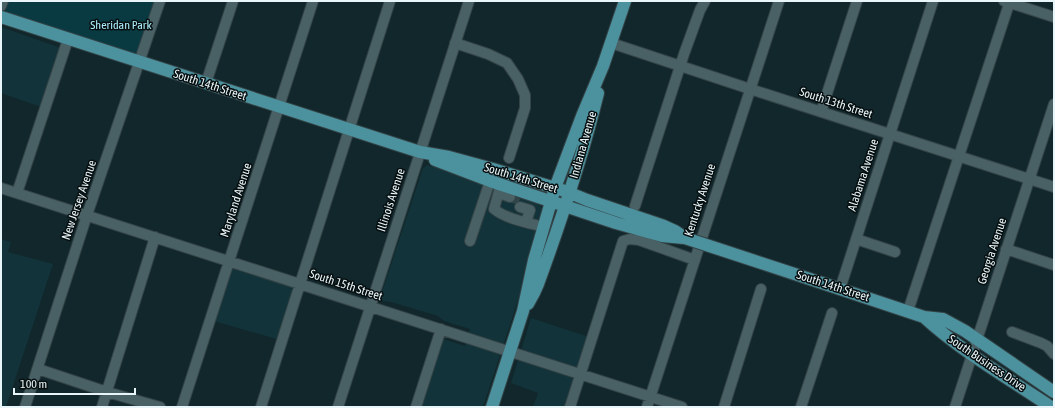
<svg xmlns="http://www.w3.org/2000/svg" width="1055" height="408" font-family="'Asap Condensed',sans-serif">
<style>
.built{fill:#123339}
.green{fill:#093a42}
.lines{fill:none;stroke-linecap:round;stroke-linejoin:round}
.minor-tunnel{stroke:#31464a;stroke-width:10;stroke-dasharray:10 5;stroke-linecap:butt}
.minor-casing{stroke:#334346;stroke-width:12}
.major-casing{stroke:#334346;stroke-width:14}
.minor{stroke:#496065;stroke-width:10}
.major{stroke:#4c919e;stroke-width:12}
.major-bridge-casing{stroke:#334346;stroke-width:14;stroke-linecap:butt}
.major-bridge{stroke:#4c919e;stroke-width:12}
.labels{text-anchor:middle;stroke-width:3;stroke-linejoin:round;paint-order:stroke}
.park-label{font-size:12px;fill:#abedfb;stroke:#060e10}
.street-label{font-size:12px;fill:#e9f6f9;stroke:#060e10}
</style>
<rect width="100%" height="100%" fill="#11272b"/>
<path class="built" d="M1 27 61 48 41 107 1 93Z
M427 165 438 168 533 201 538 204 542 208 543 211 535 240 529 254 520 294 483 407H418L440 338 465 346 470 329 444 321 438 316 391 302 383 301 381 297V295L423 168Z
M1 239 11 242 8 252 53 264 6 407H1Z
M229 261 300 284 280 340 210 320Z
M531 318 589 337 567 407H533L538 393 511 383Z"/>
<path class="green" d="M9 1H155L137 56 5 13Z"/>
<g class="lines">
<path class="minor-tunnel" d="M510 197 523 201"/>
<defs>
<path id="minor" d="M1004 1 1054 17
M1 6 3 1
M455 43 488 54 507 63 518 79 525 95V108L509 158
M611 43 750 89 1054 187
M206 83 233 1
M821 112 857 1
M501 184 494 209C506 219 529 223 544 227
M1 188 682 407
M17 193 68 39
M499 193 510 197
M635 206 684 54 700 10 705 1
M520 207 530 210 526 222
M856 239 895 252
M470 241 490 181
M1006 249 1054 265
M840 289 933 1
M908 311 1010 1
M1012 332 1041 343 1047 346 1054 354
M38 369 107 392 160 407
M25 407 87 215 160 1
M102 407 155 237
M182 407 313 1
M261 407 300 284 390 1
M338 407 469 1
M416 407 441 329
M570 407 623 241 630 239 639 240 695 260
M647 407 779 1
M724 407 761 289
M801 407 832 313
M955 407 1054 104"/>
<path id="major" d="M1 17 420 152 449 157 493 169 565 191 587 200 664 226 675 231 685 238
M435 160 490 181 616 223 662 236 684 238
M828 285 924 317 943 319 965 331 1054 392
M528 304 534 293 538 284C561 221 582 158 598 93
M924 317C962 352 1008 378 1051 407
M492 407 523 311 534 260 555 188 582 116 603 66 625 1"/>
</defs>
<use href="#minor" class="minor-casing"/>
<use href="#major" class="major-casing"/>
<use href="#minor" class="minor"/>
<use href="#major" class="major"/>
<defs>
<path id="major-bridge" d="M685 238 828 285"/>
</defs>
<use href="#major-bridge" class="major-bridge-casing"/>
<use href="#major-bridge" class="major-bridge"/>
</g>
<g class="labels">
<g class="park-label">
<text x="121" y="29">Sheridan Park</text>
</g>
<g class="street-label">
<text transform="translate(210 85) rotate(18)" y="4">South 14th Street</text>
<text transform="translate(836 103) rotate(18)" y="4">South 13th Street</text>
<text transform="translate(583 145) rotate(-74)" y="4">Indiana Avenue</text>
<text transform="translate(863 175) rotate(-72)" y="4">Alabama Avenue</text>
<text transform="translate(521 178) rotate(17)" y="4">South 14th Street</text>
<text transform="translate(79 200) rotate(-71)" y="4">New Jersey Avenue</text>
<text transform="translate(236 200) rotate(-72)" y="4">Maryland Avenue</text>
<text transform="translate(391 200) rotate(-72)" y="4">Illinois Avenue</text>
<text transform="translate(700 200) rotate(-72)" y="4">Kentucky Avenue</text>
<text transform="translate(992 251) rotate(-72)" y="4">Georgia Avenue</text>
<text transform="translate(346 285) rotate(18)" y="4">South 15th Street</text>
<text transform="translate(833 286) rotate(18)" y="4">South 14th Street</text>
<text transform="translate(987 363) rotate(34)" y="4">South Business Drive</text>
</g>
</g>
<rect width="1055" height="408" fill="none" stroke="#e9f6f9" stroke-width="4"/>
<path d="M14 388v6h121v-6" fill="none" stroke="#e9f6f9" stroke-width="2"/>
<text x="20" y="388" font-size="12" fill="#e9f6f9" stroke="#060e10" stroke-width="3" paint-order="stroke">100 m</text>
</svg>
